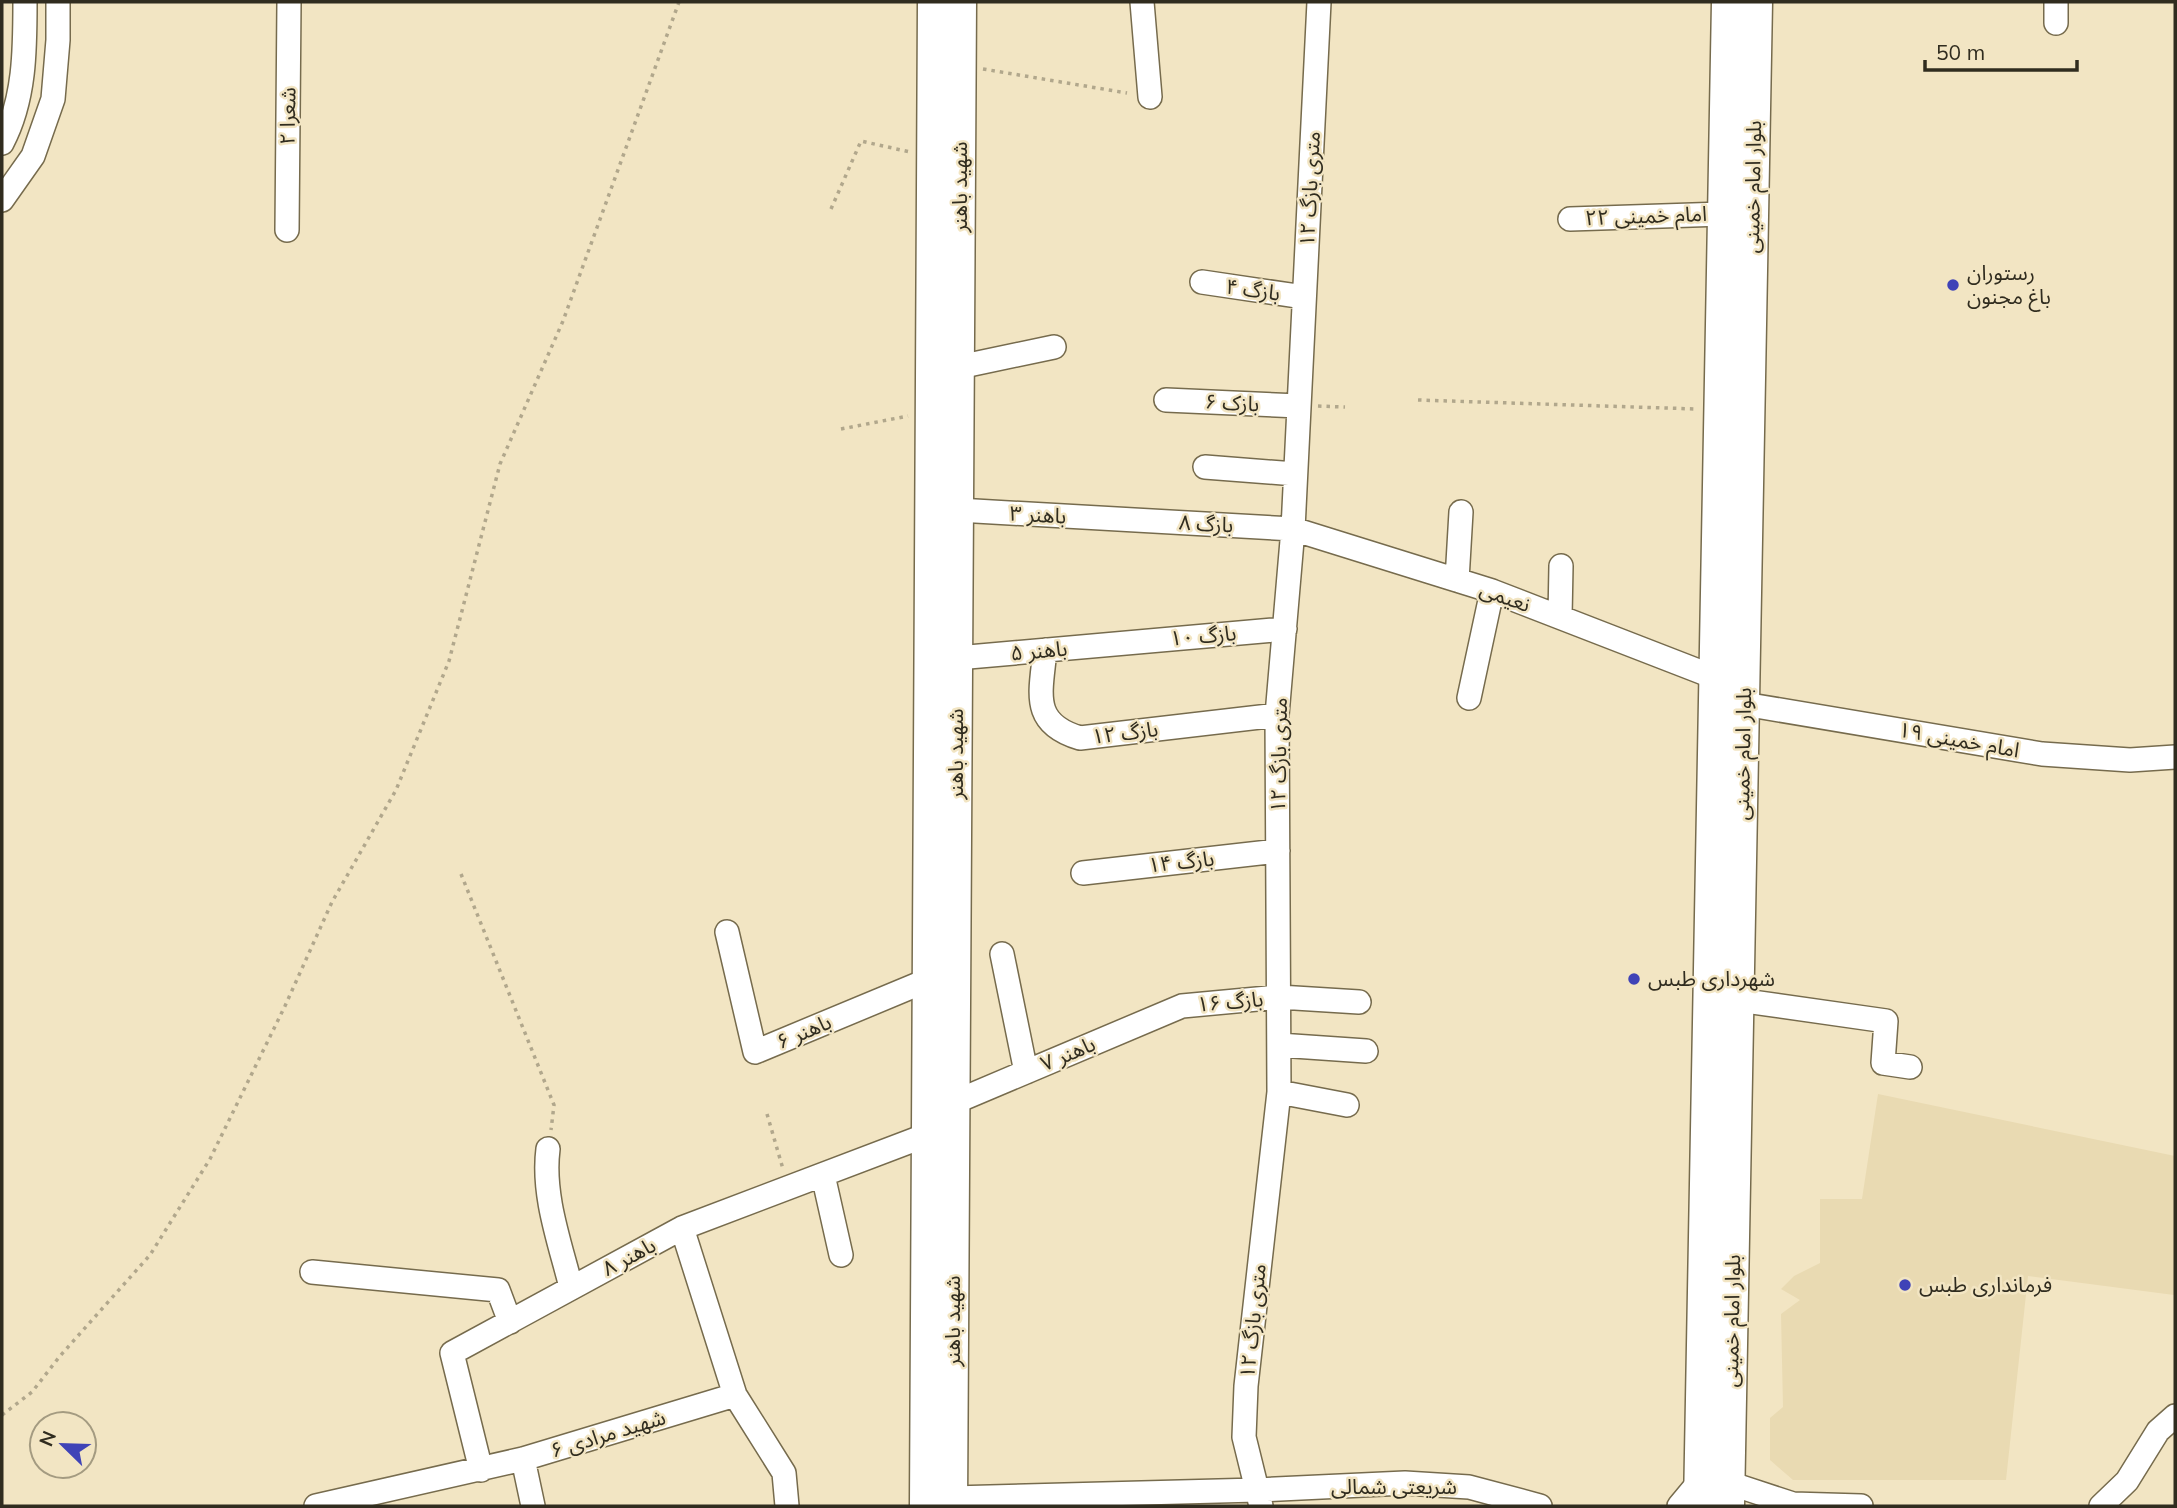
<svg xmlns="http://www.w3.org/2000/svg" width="2177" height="1508" font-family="Mulish,'Noto Sans Arabic',sans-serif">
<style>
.built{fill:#e9dab2}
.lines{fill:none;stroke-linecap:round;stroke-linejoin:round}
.minor-casing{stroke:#766b4d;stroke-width:26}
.major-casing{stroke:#766b4d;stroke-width:33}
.path{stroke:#b1a78c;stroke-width:3.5;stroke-dasharray:3.5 5;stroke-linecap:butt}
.minor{stroke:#fff;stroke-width:23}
.major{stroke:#fff;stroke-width:30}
.poi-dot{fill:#3f43b7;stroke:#f2e5c3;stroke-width:2.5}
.labels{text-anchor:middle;stroke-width:5;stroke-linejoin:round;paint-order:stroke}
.street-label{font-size:21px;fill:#302c1f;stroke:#f2e5c3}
.poi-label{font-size:21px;fill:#302c1f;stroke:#f2e5c3;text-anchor:start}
</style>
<rect width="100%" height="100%" fill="#f2e5c3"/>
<path class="built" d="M1878 1094 2175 1156 2174 1295 2028 1276 2006 1480H1793L1770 1460V1418L1783 1407 1781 1314 1800 1300 1781 1289 1794 1276 1820 1263V1199H1862Z"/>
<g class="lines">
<defs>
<path id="minor" d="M1142 2 1150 97
M2056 23V2
M2 143C25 100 25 49 25 2
M2 200 33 156 53 99 58 40V2
M1570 219 1723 214
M287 230 289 2
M1202 282 1304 297
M959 367 1054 347
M1166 400 1299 406
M1205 467 1295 474
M958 510 1293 529 1492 591 1714 677
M1457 580 1461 512
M1560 617 1561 566
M1045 650C1041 693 1030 723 1080 738L1277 715
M957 658 1285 629
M1469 698 1492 591
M1744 704 2042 754 2130 760 2175 757
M1083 873 1278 851
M727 932 755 1052 928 980
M1002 954 1026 1072
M1738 1000 1886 1021 1883 1063 1910 1067
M1279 1045 1366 1051
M1279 1092 1347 1105
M955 1102 1182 1006 1279 997 1359 1002
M548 1149C542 1195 560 1243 571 1287
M823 1175 841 1255
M682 1228 735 1395 784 1473 787 1506
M312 1272 498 1290 510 1322
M523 1459 533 1506
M481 1470 452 1353 682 1228 927 1135
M1729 1483 1793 1504 1861 1506
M952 1498 1257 1490 1405 1483 1469 1487 1540 1506
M316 1506 523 1459 735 1395
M1261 1506 1244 1437 1246 1386 1279 1092 1277 715 1293 529 1319 2
M1679 1506 1699 1482
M2101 1506 2127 1481 2158 1431 2175 1416"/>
<path id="major" d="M925 1506 933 2
M952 1506 961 2
M1699 1506 1727 2
M1729 1506 1757 2"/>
</defs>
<use href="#minor" class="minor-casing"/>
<use href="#major" class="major-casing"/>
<path class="path" d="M983 69 1127 93
M831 209 861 141 910 152
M1418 400 1696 409
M1318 406 1345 407
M841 429 908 416
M461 874 554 1105 551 1130
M767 1114 783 1169
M2 1415 32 1392 60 1356 150 1255 210 1159 285 1006 332 902 396 790 449 661 500 464 563 321 679 2"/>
<use href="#minor" class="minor"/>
<use href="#major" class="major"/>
</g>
<g class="poi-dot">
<circle cx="1953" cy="285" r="7"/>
<circle cx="1634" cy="979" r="7"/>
<circle cx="1905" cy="1285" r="7"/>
</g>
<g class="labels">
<g class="street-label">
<text transform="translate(288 116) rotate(-89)" y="7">شعرا ۲</text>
<text transform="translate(960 187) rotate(-90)" y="7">شهید باهنر</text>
<text transform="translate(1753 187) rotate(-89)" y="7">بلوار امام خمینی</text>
<text transform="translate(1310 189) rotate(-87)" y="7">۱۲ متری بازگ</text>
<text transform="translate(1646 216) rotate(-2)" y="7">امام خمینی ۲۲</text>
<text transform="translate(1253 290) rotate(8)" y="7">بازگ ۴</text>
<text transform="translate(1232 403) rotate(3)" y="7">بازک ۶</text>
<text transform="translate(1038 515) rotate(3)" y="7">باهنر ۳</text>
<text transform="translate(1206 524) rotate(3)" y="7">بازگ ۸</text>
<text transform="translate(1505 597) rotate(20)" y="7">نعیمی</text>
<text transform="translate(1203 636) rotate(-5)" y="7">بازگ ۱۰</text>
<text transform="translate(1039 651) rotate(-5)" y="7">باهنر ۵</text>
<text transform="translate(1125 733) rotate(-7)" y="7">بازگ ۱۲</text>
<text transform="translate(1959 740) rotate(10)" y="7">امام خمینی ۱۹</text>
<text transform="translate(956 754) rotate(-90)" y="7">شهید باهنر</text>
<text transform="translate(1743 754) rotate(-89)" y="7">بلوار امام خمینی</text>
<text transform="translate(1279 755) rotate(-89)" y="7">۱۲ متری بازگ</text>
<text transform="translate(1181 862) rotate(-6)" y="7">بازگ ۱۴</text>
<text transform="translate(1230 1002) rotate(-5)" y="7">بازگ ۱۶</text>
<text transform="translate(804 1032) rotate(-23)" y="7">باهنر ۶</text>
<text transform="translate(1068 1054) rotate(-23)" y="7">باهنر ۷</text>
<text transform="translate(629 1257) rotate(-28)" y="7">باهنر ۸</text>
<text transform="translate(953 1321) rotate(-90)" y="7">شهید باهنر</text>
<text transform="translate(1253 1321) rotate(-84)" y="7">۱۲ متری بازگ</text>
<text transform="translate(1732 1321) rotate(-89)" y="7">بلوار امام خمینی</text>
<text transform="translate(608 1434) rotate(-17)" y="7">شهید مرادی ۶</text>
<text x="1394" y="1494">شریعتی شمالی</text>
</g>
<g class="poi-label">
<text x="1967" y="280">رستوران<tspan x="1967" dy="24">باغ مجنون</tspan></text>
<text x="1648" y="986">شهرداری طبس</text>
<text x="1919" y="1292">فرمانداری طبس</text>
</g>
</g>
<rect width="2177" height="1508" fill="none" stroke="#302c1f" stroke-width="7"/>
<g transform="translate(63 1445) rotate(293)"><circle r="33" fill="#f2e5c3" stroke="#a49b81" stroke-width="2"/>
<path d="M0-5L12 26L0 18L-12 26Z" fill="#3f43b7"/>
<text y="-10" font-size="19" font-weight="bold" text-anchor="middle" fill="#302c1f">N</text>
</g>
<path d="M1925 60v10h152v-10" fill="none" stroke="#302c1f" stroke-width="3.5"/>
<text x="1936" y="60" font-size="21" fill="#302c1f" stroke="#f2e5c3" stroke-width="5" paint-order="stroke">50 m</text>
</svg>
